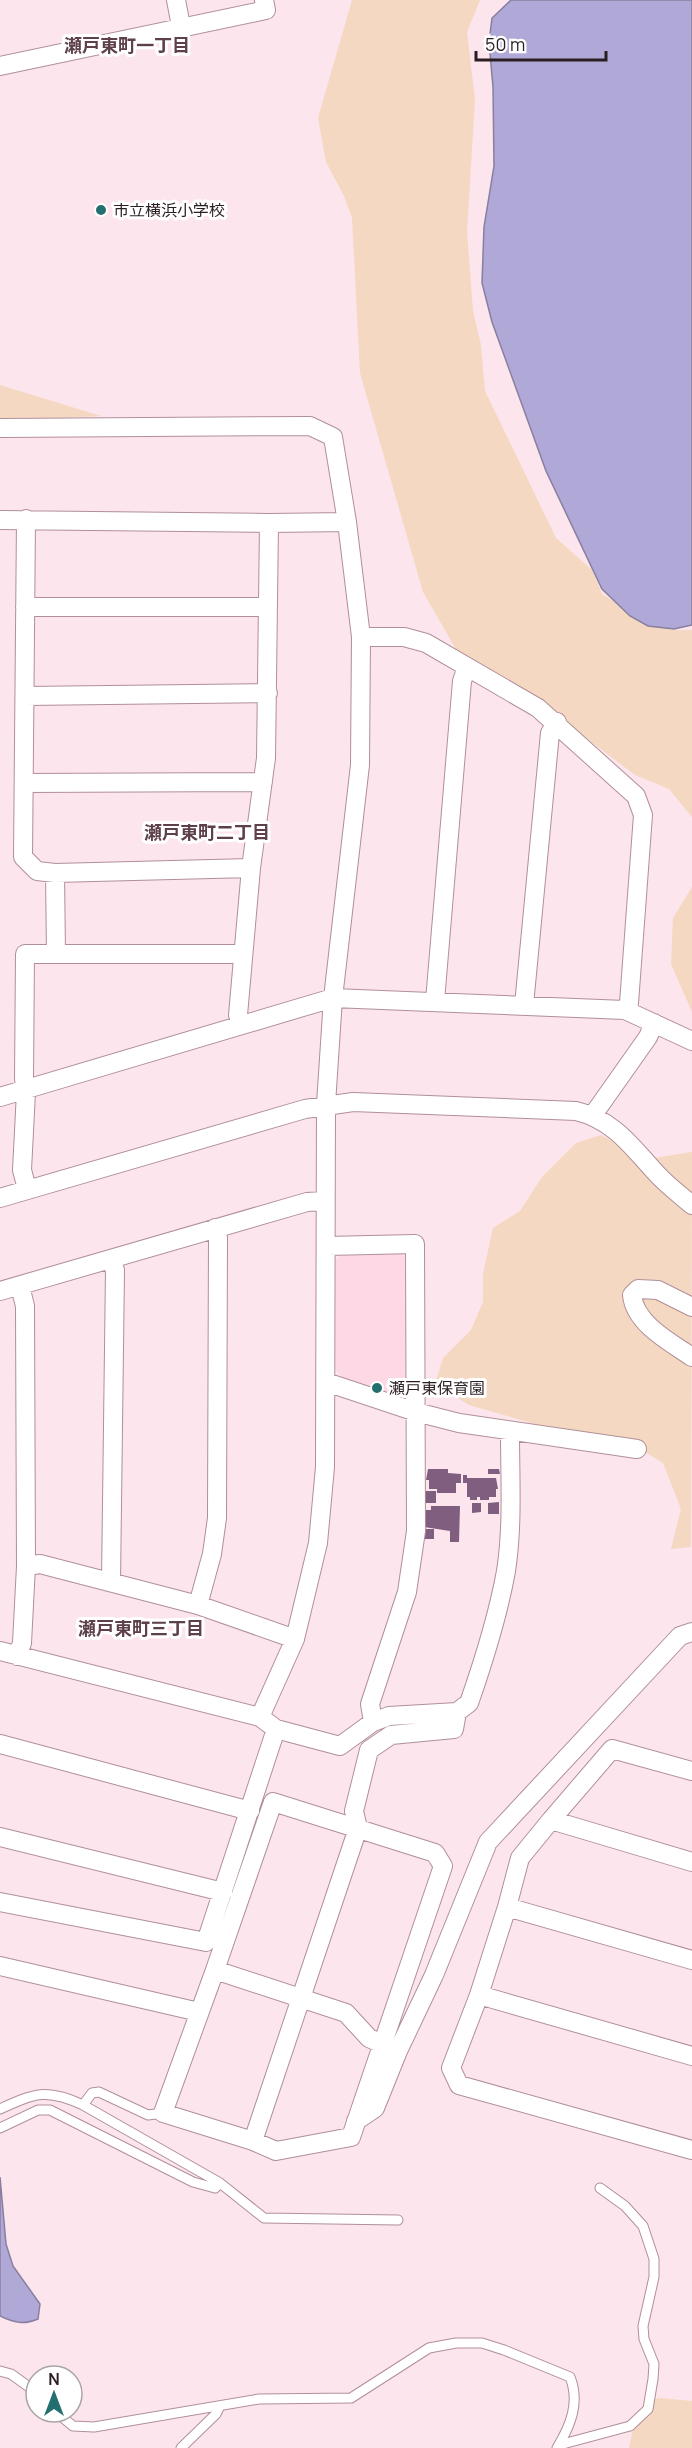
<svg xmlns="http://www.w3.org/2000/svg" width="692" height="2448" font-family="Manrope,'Noto Sans JP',sans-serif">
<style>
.built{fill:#fed9e5}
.green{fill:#f4d8c1}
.water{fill:#b0a8d6;stroke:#887fa0;stroke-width:1.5}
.building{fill:#7f5e80}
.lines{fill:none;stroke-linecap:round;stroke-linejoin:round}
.service-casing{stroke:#b18f99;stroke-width:11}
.minor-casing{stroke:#b18f99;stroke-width:20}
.service{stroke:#fff;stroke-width:9}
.minor{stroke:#fff;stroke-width:18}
.poi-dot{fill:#236f70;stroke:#fff;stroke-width:2}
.labels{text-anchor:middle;stroke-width:6;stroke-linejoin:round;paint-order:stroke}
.poi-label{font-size:16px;fill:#2b1e22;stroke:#fff;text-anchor:start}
.neighbourhood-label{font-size:18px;font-weight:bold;fill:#5d404a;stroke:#fff}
</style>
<rect width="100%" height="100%" fill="#fce5ec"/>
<path class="built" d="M345 1251H399L409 1261 410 1390 399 1398 343 1379 334 1368 335 1261Z"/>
<path class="green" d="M352 0H480L467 32 475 100 467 231 473 311 481 345 485 391 556 538 592 570 602 594 643 620 671 630H692V817L669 789 635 775 540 703 457 651 423 592 360 373 352 218 344 196 326 162 318 118Z
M0 385 101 416 0 421Z
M692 887V1012L671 964 673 918Z
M601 1135 647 1159 692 1152 691 1547 671 1549 681 1509 663 1463 627 1441H594L469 1405 435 1384 443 1358 471 1330 483 1302V1274L493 1228 520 1211 542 1177 576 1143Z
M660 2398 692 2401V2448H629L634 2425 647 2400Z"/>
<path class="water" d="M511 0H692V625L674 629 648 626 630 616 602 589 546 471 492 322 482 283 484 227 494 166 493 87 489 42 492 18Z
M0 2177 6 2244 13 2266 40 2304 38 2319C24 2325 14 2323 0 2316Z"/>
<path class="building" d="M428 1469H448V1473L461 1474V1483H456V1493H437V1489H429V1480H426Z
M488 1469H499L500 1474H488Z
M463 1475H467V1478H496L498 1489H496V1497H489V1500H480V1497H477V1500H470V1497H467V1483H463Z
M424 1491H436V1503H424Z
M499 1502V1514H488V1503Z
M472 1503H481V1512L472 1513Z
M431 1506H460L459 1542H450V1531L424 1527V1510H431Z
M422 1529H434V1539H423Z"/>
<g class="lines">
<defs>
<path id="service" d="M83 2105 220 2183 264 2218 398 2220
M0 2109C35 2093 47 2088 83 2105L92 2093 99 2092 148 2115 163 2113
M0 2128 38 2110H50L193 2182 215 2188 220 2183
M0 2371 11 2374 36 2392
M56 2412 73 2426 94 2427 259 2399 351 2398 429 2348 456 2343H482L504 2350 570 2377C580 2402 571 2425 557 2448
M559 2445 630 2426 648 2409 653 2379 654 2364 644 2339 643 2326 654 2277V2259L643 2226 625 2206 600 2188
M181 2448 216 2414 220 2406"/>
<path id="minor" d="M176 0 181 26
M0 66 266 10 264 0
M0 428 310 426 333 437 347 522 361 637 360 765 333 998 326 1104 325 1467 318 1543 295 1639 260 1717
M26 519 23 857 37 871 55 873 251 868
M0 520 269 523 347 522
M25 607H268
M361 637H404L426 643 538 708 636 796 643 815 629 1003 625 1010
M25 696 268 693
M24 783 263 782
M55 873 56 954
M435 1001 462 681 467 667
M524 1005 550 733 557 722
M241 1025 238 1015 251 868 266 758 269 523
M0 1097 333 998 625 1010 692 1041
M593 1115 648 1037 654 1023
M27 1189 22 1170 26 1092 24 1079 25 954H243
M0 1198 305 1109 353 1102 576 1111C614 1120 632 1147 657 1174 667 1185 680 1195 692 1205
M326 1246 415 1244 416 1531 407 1592 370 1704 373 1722
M110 1259 115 1270 111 1582
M0 1291 307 1202 325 1201
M692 1307 658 1290 638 1289 632 1295C635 1324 670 1342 692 1357
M326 1382 416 1412 459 1423 637 1449
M26 1566 40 1564 198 1605 295 1639
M198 1605 212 1554 217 1518 218 1238 215 1228
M0 1651 260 1717 276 1729 340 1746 373 1722 389 1716 457 1712
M17 1656 22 1643 26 1566 25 1306 20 1286
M0 1744 250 1811
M551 1820 612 1749 692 1771
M0 1837 223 1892
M692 1862 551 1820 520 1858 507 1907 692 1960
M0 1902 206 1942 276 1729
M507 1907 479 1995 692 2056
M0 1966 199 2012
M215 1970 163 2113 253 2141 276 2151 351 2137 443 1866 435 1853 273 1802 215 1970 346 2013 369 2038 382 2044
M479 1995 451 2068 459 2085 692 2150
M356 2121 375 2108 398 2051 434 1975 488 1842 680 1636 692 1632
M253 2141 358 1828 354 1811 369 1750 391 1735 454 1729 457 1712 469 1703C484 1660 498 1616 506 1571 513 1526 510 1478 510 1433"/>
</defs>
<use href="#service" class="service-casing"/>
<use href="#minor" class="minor-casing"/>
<use href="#service" class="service"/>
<use href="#minor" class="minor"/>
</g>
<g class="poi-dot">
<circle cx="101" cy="210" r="6"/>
<circle cx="377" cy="1388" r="6"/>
</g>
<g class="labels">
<g class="poi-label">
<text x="113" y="216">市立横浜小学校</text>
<text x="389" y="1394">瀬戸東保育園</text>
</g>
<g class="neighbourhood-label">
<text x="127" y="52">瀬戸東町一丁目</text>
<text x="207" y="839">瀬戸東町二丁目</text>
<text x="141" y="1635">瀬戸東町三丁目</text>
</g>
</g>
<g transform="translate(54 2394)"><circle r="28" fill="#ffffff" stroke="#aaa5a7" stroke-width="1.5"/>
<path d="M0-4.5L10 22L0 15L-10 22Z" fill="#236f70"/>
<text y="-9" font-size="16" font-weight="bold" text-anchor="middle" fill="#2b1e22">N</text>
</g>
<path d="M476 51v9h130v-9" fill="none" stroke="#2b1e22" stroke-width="3"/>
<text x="485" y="51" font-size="18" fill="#2b1e22" stroke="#ffffff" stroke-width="4.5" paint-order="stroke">50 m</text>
</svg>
